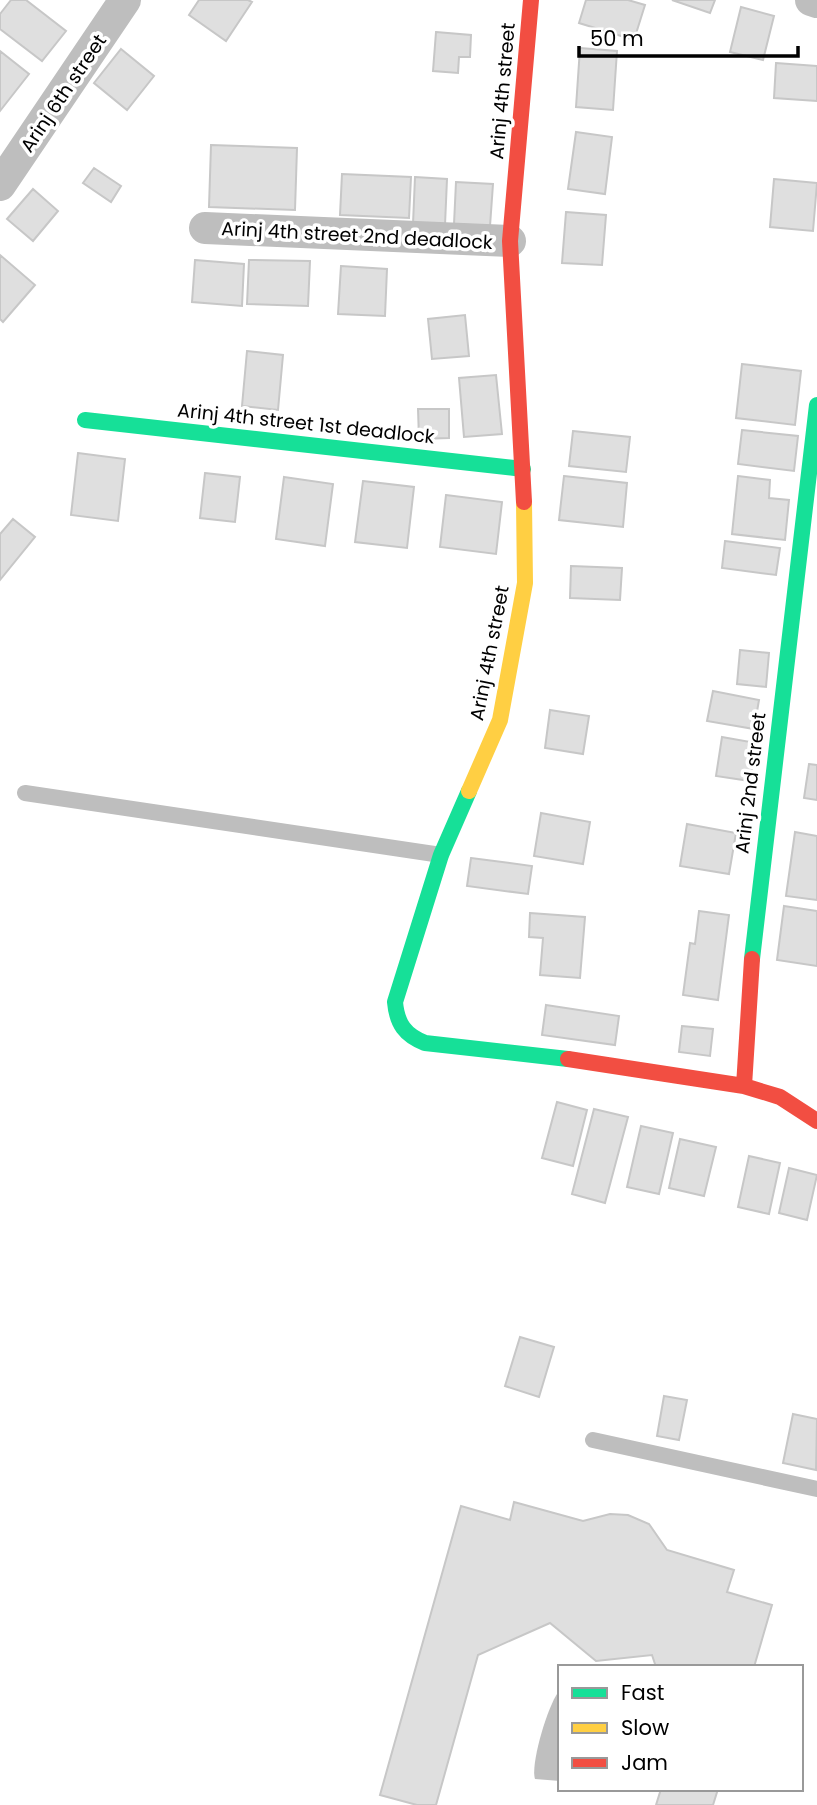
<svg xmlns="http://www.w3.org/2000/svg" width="817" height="1805" font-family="Poppins,sans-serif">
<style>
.water{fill:#bfbfbf}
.building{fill:#dfdfdf;stroke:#c7c7c7;stroke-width:2}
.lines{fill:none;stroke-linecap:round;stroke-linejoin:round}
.lane{stroke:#bebebe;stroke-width:16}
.street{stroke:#bebebe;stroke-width:32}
.fast{stroke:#16e098;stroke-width:16}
.slow{stroke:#ffcf43;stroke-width:16}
.jam{stroke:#f24e42;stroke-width:16}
.labels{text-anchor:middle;stroke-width:7;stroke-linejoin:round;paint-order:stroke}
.street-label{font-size:19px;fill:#000;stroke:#fff}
</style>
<rect width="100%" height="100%" fill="#fff"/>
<path class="water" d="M560 1690V1781L535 1779C530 1764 549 1701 560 1690Z"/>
<path class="building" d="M11 0H26L66 31 42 61 0 29V14Z
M199 0H248L252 2 226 41 189 15Z
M586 0H628L645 5 634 40 579 23Z
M672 0H715L710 13Z
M741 7 774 16 763 60 730 52Z
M436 32 471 35 470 57H459L458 73 433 71Z
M580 48 617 51 613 110 576 107Z
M121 49 154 76 127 110 94 83Z
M0 51 29 74 0 111Z
M776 63 817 66V101L774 98Z
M576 132 612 137 605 194 568 189Z
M211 145 297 148 295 210 209 207Z
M94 168 121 186 111 202 83 183Z
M342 174 411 177 409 218 340 215Z
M415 177 447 179 445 225 413 224Z
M774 179 817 183 813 231 770 227Z
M456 182 493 184 490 226 454 224Z
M33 189 58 211 33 241 7 219Z
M566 212 606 215 602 265 562 263Z
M0 255 35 285 3 322 0 319Z
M195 260 244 264 242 306 192 302Z
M249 260 310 261 308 306 247 304Z
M341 266 387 269 385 316 338 314Z
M465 315 469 356 432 359 428 319Z
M247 351 283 355 278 410 242 406Z
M742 364 801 371 795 425 736 418Z
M496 375 502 434 464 437 459 378Z
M418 409H449V438L419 439Z
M742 430 798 436 794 471 738 464Z
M573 431 630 437 626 472 569 466Z
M78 453 125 459 118 521 71 515Z
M205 473 240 477 235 522 200 518Z
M564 476 627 483 623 527 559 520Z
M738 476 770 480 769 498 789 500 785 540 732 534Z
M284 477 333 484 325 546 276 539Z
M363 481 414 487 407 548 355 542Z
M446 495 502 502 496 554 440 547Z
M13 519 35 537 0 580V534Z
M725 541 780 548 776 575 722 568Z
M571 566 622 568 620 600 570 598Z
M740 650 769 653 766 687 737 684Z
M713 691 759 700 754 729 707 721Z
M550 710 589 716 583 754 545 748Z
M722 737 756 743 750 781 716 776Z
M809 764 817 765V800L804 798Z
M541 813 590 822 583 864 534 856Z
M687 824 736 833 729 874 680 866Z
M795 832 817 836V900L786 896Z
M471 858 532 866 528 894 467 886Z
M784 906 817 911V966L777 960Z
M699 911 729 915 718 1000 683 995 690 943 695 944Z
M530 913 585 917 580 978 540 975 543 938 529 937Z
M546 1005 619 1016 615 1045 542 1035Z
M682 1026 713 1029 710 1056 679 1052Z
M557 1102 587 1110 573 1166 542 1158Z
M594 1109 628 1117 605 1203 572 1194Z
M641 1126 673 1133 659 1194 627 1187Z
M680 1139 716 1147 704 1196 669 1188Z
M749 1156 780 1163 769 1214 738 1207Z
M789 1168 817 1175 807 1220 779 1213Z
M520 1337 554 1347 539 1397 505 1386Z
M664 1396 687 1400 679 1440 657 1436Z
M793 1414 817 1419 816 1470 783 1463Z
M514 1502 583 1521 610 1514 628 1515 649 1524 667 1550 734 1570 727 1592 772 1605 754 1667H656L652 1655 596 1661 550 1623 478 1655 436 1805H417L380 1795 461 1506 510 1520Z
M661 1789H718L713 1805H656Z"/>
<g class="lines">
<path class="lane" d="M25 793 441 855
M593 1440 817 1489"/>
<path class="street" d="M811 0 817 2
M0 185 125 0
M205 228 510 241"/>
<path class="fast" d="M85 420 523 469
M469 791 441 855 395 1002C397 1024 405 1035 425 1043L568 1059
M752 959 817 405"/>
<path class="slow" d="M469 791 500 720 525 583 524 502"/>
<path class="jam" d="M524 502 510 241 531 0
M752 959 744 1086 780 1097 817 1121
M568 1059 744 1086"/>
</g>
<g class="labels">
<g class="street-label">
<text transform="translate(502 91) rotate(-85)" y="7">Arinj 4th street</text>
<text transform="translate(63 93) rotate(-56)" y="7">Arinj 6th street</text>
<text transform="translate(357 235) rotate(3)" y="7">Arinj 4th street 2nd deadlock</text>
<text transform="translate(306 423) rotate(6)" y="7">Arinj 4th street 1st deadlock</text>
<text transform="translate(489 653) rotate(-79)" y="7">Arinj 4th street</text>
<text transform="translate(750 783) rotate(-83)" y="7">Arinj 2nd street</text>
</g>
</g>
<rect x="558" y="1665" width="245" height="126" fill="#ffffff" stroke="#999999" stroke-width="2"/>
<rect x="572" y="1688" width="35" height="10" fill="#16e098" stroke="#999999" stroke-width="2"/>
<text x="621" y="1700" font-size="21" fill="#000000">Fast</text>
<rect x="572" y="1723" width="35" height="10" fill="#ffcf43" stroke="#999999" stroke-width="2"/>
<text x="621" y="1735" font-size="21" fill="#000000">Slow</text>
<rect x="572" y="1758" width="35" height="10" fill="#f24e42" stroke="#999999" stroke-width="2"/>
<text x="621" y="1770" font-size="21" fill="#000000">Jam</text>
<path d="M579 46v10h219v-10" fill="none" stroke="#000000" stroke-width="3.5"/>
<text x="590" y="46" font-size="21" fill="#000000" stroke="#ffffff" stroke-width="5" paint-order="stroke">50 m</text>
</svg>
